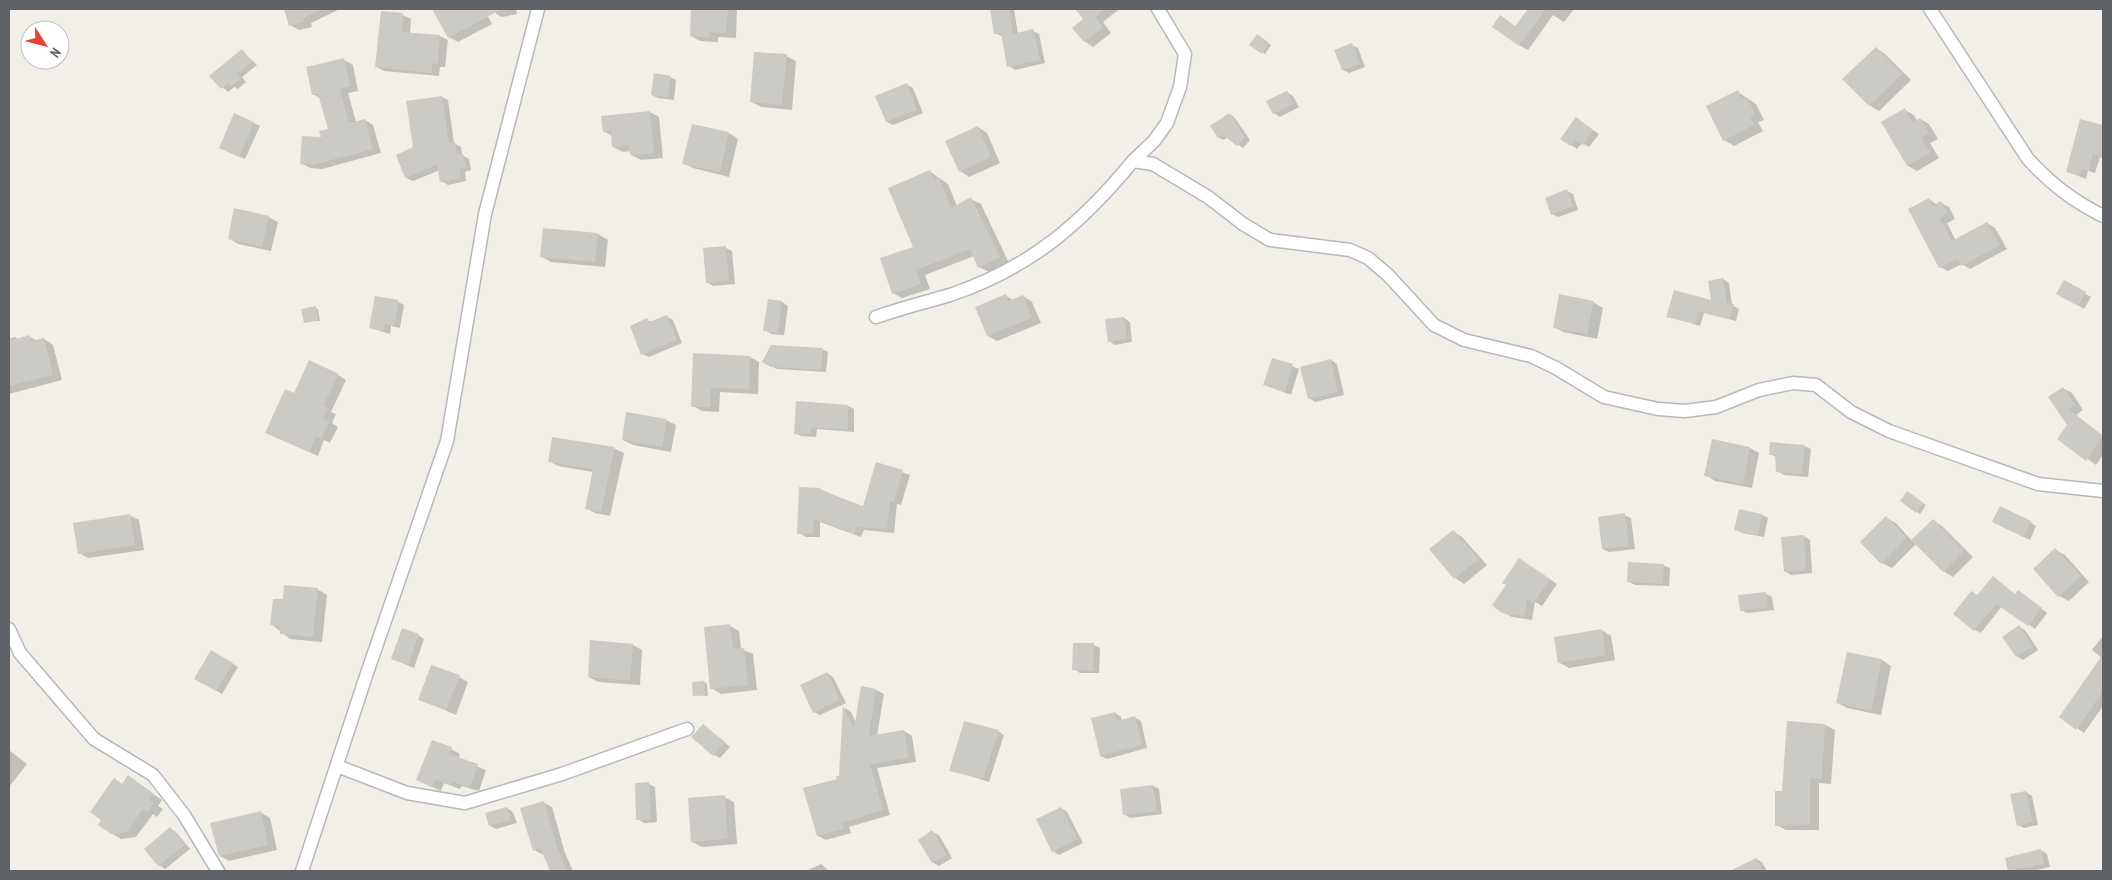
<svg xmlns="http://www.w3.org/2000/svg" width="2112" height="880" font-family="'PT Sans Narrow',sans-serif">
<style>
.shadow{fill:#0003}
.building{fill:#cccac5}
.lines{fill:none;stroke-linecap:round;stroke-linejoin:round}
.street-casing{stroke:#b5b8bc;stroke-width:15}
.street{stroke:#fff;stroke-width:12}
</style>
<rect width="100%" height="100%" fill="#f1efe8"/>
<path class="shadow" d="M286 9H340L311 23 312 27 299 30 290 25Z
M434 9H484L492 24 458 42 449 37Z
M495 9H516L517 14 502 17 496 14Z
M692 9H737L736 38 718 37V42L700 41 691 36Z
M991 9H1014L1018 34 1033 31 1039 34 1045 63 1015 70 1009 66 1003 37 995 33Z
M1077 9H1117L1118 10 1103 22 1111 33 1093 47 1084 41 1085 19Z
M1529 9H1574L1564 22 1553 15 1528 50 1519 45 1516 27Z
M382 13 403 15 411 19 410 34 440 36 448 40 445 67H440L439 76 384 71 377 67Z
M1257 36 1271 45 1265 54 1251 45Z
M1352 45 1358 48 1365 67 1349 73 1343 70Z
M1876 48 1885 54 1911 80 1879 111 1869 105Z
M242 51 257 65 242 77 246 82 238 89 234 87 228 92 211 76Z
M786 56 796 61 792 110 761 107 752 102Z
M344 60 353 65 358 91 348 93 356 122 365 120 373 125 381 153 322 169 310 168 301 163 329 130 321 99 313 94Z
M670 77 676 80 674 100 658 98 652 95Z
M906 84 913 88 923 113 893 125 887 122Z
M1287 92 1293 96 1299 107 1280 117 1274 113Z
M1738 92 1756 104 1764 120 1758 122 1763 131 1734 146 1724 140 1708 107Z
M442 97 448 100 454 143 461 147 462 155 469 159 471 170 465 172 466 181 448 185 441 181 440 170 413 181 406 178 397 155 415 148Z
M1905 110 1914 115 1917 121 1920 119 1929 124 1938 139 1930 143 1939 158 1917 171 1908 166Z
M650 112 659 117 663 158 641 160 631 155V151L623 152 613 147 612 136 604 131Z
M235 114 260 126 245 159 226 151Z
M1229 114 1234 117 1250 140 1243 148 1228 137 1224 140 1219 138 1211 126Z
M2081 121 2103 126V158L2100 157 2095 173 2088 171 2086 179 2068 172Z
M1583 123 1599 134 1589 147 1582 143 1577 149 1571 145Z
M978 127 987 133 1000 163 969 177 960 171Z
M729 133 738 139 729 177 693 168 683 163Z
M929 171 948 184 957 206 971 199 981 204 1009 263 989 272 979 267 974 256 925 275 930 289 902 298 893 293 915 248Z
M1567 191 1573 194 1578 210 1558 217 1552 214Z
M1929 199 1937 205 1941 203 1949 207 1955 219 1947 223 1956 241 1987 223 1995 228 2007 249 1970 269 1962 264 1948 271 1940 267Z
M268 217 278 222 271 251 238 244 229 238Z
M544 229 598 234 608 240 605 267 551 262 541 256Z
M726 248 732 251 735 284 713 286 707 282 704 249Z
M1723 279 1729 283 1732 305 1739 309 1736 321 1704 313 1700 326 1668 316 1713 302Z
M2064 281 2091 297 2084 309 2057 293Z
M1006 296 1013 300 1023 296 1032 302 1041 323 997 341 988 336Z
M769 301 782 302 788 306 784 335 771 334 765 330Z
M398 302 404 305 400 328 391 326 390 334 370 328Z
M1593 302 1603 308 1597 339 1563 332 1554 327Z
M315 308 318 309 320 321 305 322Z
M667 317 673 320 682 343 649 357 642 354 647 320 652 322Z
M1124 318 1130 322 1132 342 1115 345 1109 341Z
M15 337 19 340 30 337 37 341 44 339 53 345 62 380 9 394V339Z
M822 349 828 352 826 372 777 369 764 362Z
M694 355 750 357 759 362 758 394 720 392 719 412 702 411 693 406Z
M1273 359 1299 369 1291 395 1265 385Z
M1331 360 1337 364 1344 395 1315 402 1309 398Z
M338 375 346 380 331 412 336 414 332 423 338 427 330 443 324 440 318 456 276 437Z
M2063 388 2072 393 2083 410 2076 415 2103 436V455L2096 465 2059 438 2069 425Z
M848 406 854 409V432L817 429 816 437 801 436 795 433Z
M666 420 676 425 671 452 633 445 623 440Z
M553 438 615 449 624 453 610 516 595 513 586 508 593 472 558 466 549 461Z
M1713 440 1750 448 1759 453 1752 488 1715 481 1706 475Z
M1804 446 1811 449 1808 477 1784 475 1777 471 1776 457 1770 454Z
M877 464 910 475 901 505 897 504 894 533 864 530 861 537 820 522V537H806L799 533 820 489 863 508Z
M1910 494 1926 505 1920 514 1902 500Z
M129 515 139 520 144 550 88 558 79 553Z
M1624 515 1631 518 1635 549 1609 552 1603 549Z
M1762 515 1768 518 1764 537 1742 533 1736 529Z
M1886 518 1896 523 1912 541 1933 520 1942 526 1973 557 1953 577 1943 571 1916 544 1892 568 1882 563Z
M2030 522 2036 526 2030 540 2000 525Z
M1453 531 1462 537 1487 565 1464 584 1455 578Z
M1803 536 1810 540 1812 573 1791 575 1785 571Z
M2055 550 2065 555 2089 582 2069 601 2059 596Z
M1527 564 1557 584 1542 606 1535 602 1532 620 1512 617 1503 612Z
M1663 565 1670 568 1669 586 1635 585 1629 582Z
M317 589 327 595 322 642 290 639 271 624 284 601Z
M2019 592 2047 613 2035 629 2002 606 1981 633 1975 630 1978 596 2016 595Z
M1766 594 1772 597 1774 610 1747 613 1741 610Z
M730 626 739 631 741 649 753 654 757 690 721 694 711 688Z
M2019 627 2025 630 2038 650 2023 660 2017 656 2004 637Z
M1602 630 1611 636 1615 660 1569 668 1560 663Z
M418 635 424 639 414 668 393 659Z
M2103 636V706L2084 733 2077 728 2102 658 2092 650Z
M592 642 633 645 642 650 640 685 598 682 589 677Z
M1094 645 1100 648 1099 673H1080L1074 669Z
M211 651 238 667 222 694 195 678Z
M1848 653 1882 660 1891 666 1881 715 1847 708 1838 703Z
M827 673 833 677 846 703 820 715 814 712Z
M459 677 468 682 456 715 419 699Z
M704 682 707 684 708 696 694 695Z
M876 690 884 694 877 736 904 731 912 736 916 762 877 768 890 815 849 827 851 833 826 840 818 836 841 776 845 708 851 712 856 723Z
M1115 713 1121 717 1122 721 1135 718 1141 721 1147 748 1107 759 1101 756Z
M1788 722 1825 725 1835 730 1831 784 1819 783V830H1786L1776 825 1783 792Z
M703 725 730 747 720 758 714 755Z
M998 731 1004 735 989 782 951 770Z
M451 749 460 754 458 759 486 770 479 791 462 786 460 789 444 783 441 791 418 780Z
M9 750 27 764 9 787Z
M129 777 162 800 158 806 163 809 157 817 153 814 136 837 121 839 111 833 123 785Z
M637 784H649L655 787 657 822 644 823 638 819Z
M1153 786 1159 789 1162 814 1130 818 1124 814 1121 790Z
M2026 792 2032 796 2038 825 2024 828 2018 825Z
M724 797 734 802 737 844 702 847 692 842Z
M543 802 552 807 565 853 573 871H552L544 855 534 850Z
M507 808 513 812 517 823 496 829 490 826Z
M1061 808 1067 812 1083 843 1059 855 1053 851Z
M260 812 270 818 277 850 229 861 220 856Z
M170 829 176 832 190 849 165 869 159 865 146 849Z
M932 832 939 835 952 858 939 866 932 862Z
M2041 850 2047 854 2050 867 2032 871H2009L2006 858Z
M1756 859 1762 862 1767 871H1740L1739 868Z
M821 864 829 871H806Z"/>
<path class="building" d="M284 9H323L303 18 304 22 289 26Z
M432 9H502L448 38Z
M691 9H728L726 33 709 32V37L690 36Z
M990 9H1009L1013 34 1033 29 1040 60 1007 67 1001 33 994 34Z
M1075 9H1105L1095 17 1103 27 1084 42 1072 28 1083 19Z
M1528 9H1546L1519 46 1492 27 1500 15 1515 26Z
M381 11 403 13 402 32 440 35 438 64 432 63V73L375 67Z
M1257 34 1269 43 1262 54 1249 45Z
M1352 43 1360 64 1342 70 1334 50Z
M1876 47 1902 74 1869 106 1842 79Z
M242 49 252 62 237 74 241 78 231 86 228 83 221 89 209 76Z
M754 52 787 54 782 105 750 102Z
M344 58 350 86 340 89 349 123 365 119 373 149 312 165 300 164 302 136 321 137 319 131 328 129 318 94 312 95 306 67Z
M654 73 671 76 668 97 651 95Z
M907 83 917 110 886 122 875 96Z
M1738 90 1742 99 1747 97 1755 114 1750 117 1754 125 1723 141 1706 106Z
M1287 91 1293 104 1273 114 1266 101Z
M442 96 449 143 455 142 457 155 463 154 466 167 459 169 461 178 440 182 437 165 405 178 396 155 413 147 406 101Z
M1905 108 1912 122 1920 118 1929 133 1921 138 1930 153 1907 166 1881 122Z
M650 111 654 153 630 155 629 145 612 147 611 131 603 132 601 116Z
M234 113 254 122 239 157 219 148Z
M1229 113 1245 137 1237 146 1223 135 1218 138 1210 126Z
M1576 117 1593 130 1583 145 1575 140 1571 146 1560 139Z
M2080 119 2103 125V157L2093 154 2089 171 2082 169 2080 176 2066 172Z
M692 124 729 132 720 172 682 164Z
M978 126 991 157 959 172 945 141Z
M930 170 934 180 939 177 951 208 971 197 1000 257 978 268 970 249 916 270 921 284 892 294 880 258 913 247 888 188Z
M1567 189 1573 206 1551 215 1545 198Z
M1929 198 1933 206 1941 201 1948 214 1940 218 1952 241 1987 222 2000 245 1962 266 1958 259 1939 268 1908 209Z
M234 208 269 216 262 247 228 239Z
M543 228 598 233 595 262 540 257Z
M726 246 729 281 706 283 703 248Z
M1723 278 1727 303 1734 304 1730 319 1698 311 1695 324 1666 317 1674 290 1711 300 1708 281Z
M2064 280 2086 292 2078 306 2056 294Z
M1006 294 1008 301 1023 295 1032 318 987 336 975 307Z
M1559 294 1594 301 1587 334 1553 328Z
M375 296 399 300 394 326 385 324 384 331 369 328Z
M768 299 782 301 778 333 763 331Z
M316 306 318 320 304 323 301 309Z
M667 315 677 340 641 355 630 326 647 318 649 322Z
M1124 317 1127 339 1108 342 1105 319Z
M30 335 31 341 44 338 53 375 9 386V341Z
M771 345 823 348 821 370 771 367 762 362Z
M693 353 750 356 749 389 711 388 710 407H691Z
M1272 358 1293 364 1285 392 1263 385Z
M1331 359 1338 392 1308 399 1300 367Z
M309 360 339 374 323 406 328 408 323 418 330 421 321 439 316 437 309 452 265 433 285 389 294 393Z
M2063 387 2075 405 2068 409 2103 436 2086 461 2057 439 2067 425 2048 397Z
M796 401 848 405V430L811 427 810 434H794Z
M626 412 667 419 662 447 622 440Z
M552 437 615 447 601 512 585 509 593 469 548 462Z
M1712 439 1750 447 1743 484 1704 476Z
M1770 442 1805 445 1802 474 1776 472 1775 455H1769Z
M876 462 903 470 894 502 890 501 887 529 857 527 854 534 814 519 813 534H797L799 487 820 488V490L863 506Z
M1907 491 1924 503 1916 513 1900 501Z
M2000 506 2031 521 2023 537 1992 522Z
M1739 509 1762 514 1758 535 1734 530Z
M1625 513 1629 546 1602 549 1598 517Z
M130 514 135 545 78 554 73 523Z
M1886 516 1907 538 1881 564 1860 542Z
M1933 519 1964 551 1943 572 1911 540Z
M1453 530 1479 559 1454 579 1429 549Z
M1804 535 1806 570 1784 572 1781 537Z
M2055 548 2081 576 2058 597 2033 569Z
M1519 558 1550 579 1534 603 1527 599 1524 616 1502 613 1492 605 1506 585 1502 583Z
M1628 562 1664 564 1663 584 1627 582Z
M1993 576 2015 594 2018 590 2042 608 2028 626 1996 604 1974 631 1953 614 1971 591 1977 595Z
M284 585 318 588 313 637 280 634V626L270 625 273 599H283Z
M1766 592 1768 607 1740 611 1738 595Z
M730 624 733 649 744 648 748 685 710 689 704 627Z
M2019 625 2033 646 2016 657 2002 637Z
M402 628 419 634 408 665 391 659Z
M1602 629 1606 655 1558 663 1554 637Z
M590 640 633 644 630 681 588 677Z
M1073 643H1094L1093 671 1072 670Z
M211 650 233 663 216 691 194 679Z
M1847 652 1882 659 1871 711 1836 703Z
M2103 654V691L2076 730 2059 717Z
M431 665 460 675 446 710 418 700Z
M827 672 840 700 813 713 800 685Z
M704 681 705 695 693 696 692 682Z
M861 686 876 689 869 736 904 730 909 758 870 764 883 810 842 823 844 829 817 836 803 788 837 779 836 776H839L843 706 854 729Z
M1115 712 1117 721 1135 716 1142 745 1100 756 1091 718Z
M964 721 999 730 983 779 949 771Z
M1787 721 1825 724 1822 779 1810 778V825L1775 826V791H1782Z
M703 724 725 742 713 756 691 737Z
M432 740 452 747 449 754 478 764 470 787 453 782 451 785 435 779 432 787 416 780Z
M128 775 154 794 149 799 154 803 147 812 143 809 126 833 111 834 98 825 101 820 90 812 114 778 122 784Z
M649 782 651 819 636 820 635 783Z
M1153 785 1157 811 1123 815 1120 789Z
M2026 791 2033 822 2017 826 2010 794Z
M725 795 728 839 691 842 688 798Z
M544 801 557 847 567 871H550L541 849 533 851 520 808Z
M507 807 511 820 489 826 485 813Z
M1061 807 1078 839 1052 852 1036 819Z
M261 811 268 845 219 856 210 823Z
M170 827 185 845 158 866 144 849Z
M932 830 947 855 932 863 918 840Z
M2041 849 2044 864 2008 871 2005 858Z
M1756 858 1763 871H1730Z"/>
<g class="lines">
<defs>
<path id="street" d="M1930 9 2028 159C2051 184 2073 201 2103 216
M1133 161 1154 141 1167 123 1180 87 1185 54 1158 9
M876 317C901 308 927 302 953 294 1031 267 1081 224 1133 161L1153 164 1208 197 1243 224 1270 240 1350 250 1368 258 1388 275 1434 325 1464 340 1531 356 1556 368 1604 397 1658 409 1685 411 1716 407 1759 390 1793 383 1816 385 1851 412 1889 431 2038 484 2103 491
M9 629 20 653 94 739 153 775 184 815 218 871
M337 766 407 793 465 803 562 774 687 729
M302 871 366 676 447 441 485 214 538 9"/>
</defs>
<use href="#street" class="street-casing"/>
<use href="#street" class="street"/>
</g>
<rect width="2112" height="880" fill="none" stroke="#5f6368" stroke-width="20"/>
<g transform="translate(45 45) rotate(126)"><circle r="24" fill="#ffffff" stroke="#bfc1c3"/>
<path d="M0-4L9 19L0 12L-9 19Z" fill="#ea4335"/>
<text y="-8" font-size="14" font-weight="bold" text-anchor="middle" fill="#5f6368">N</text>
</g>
</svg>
